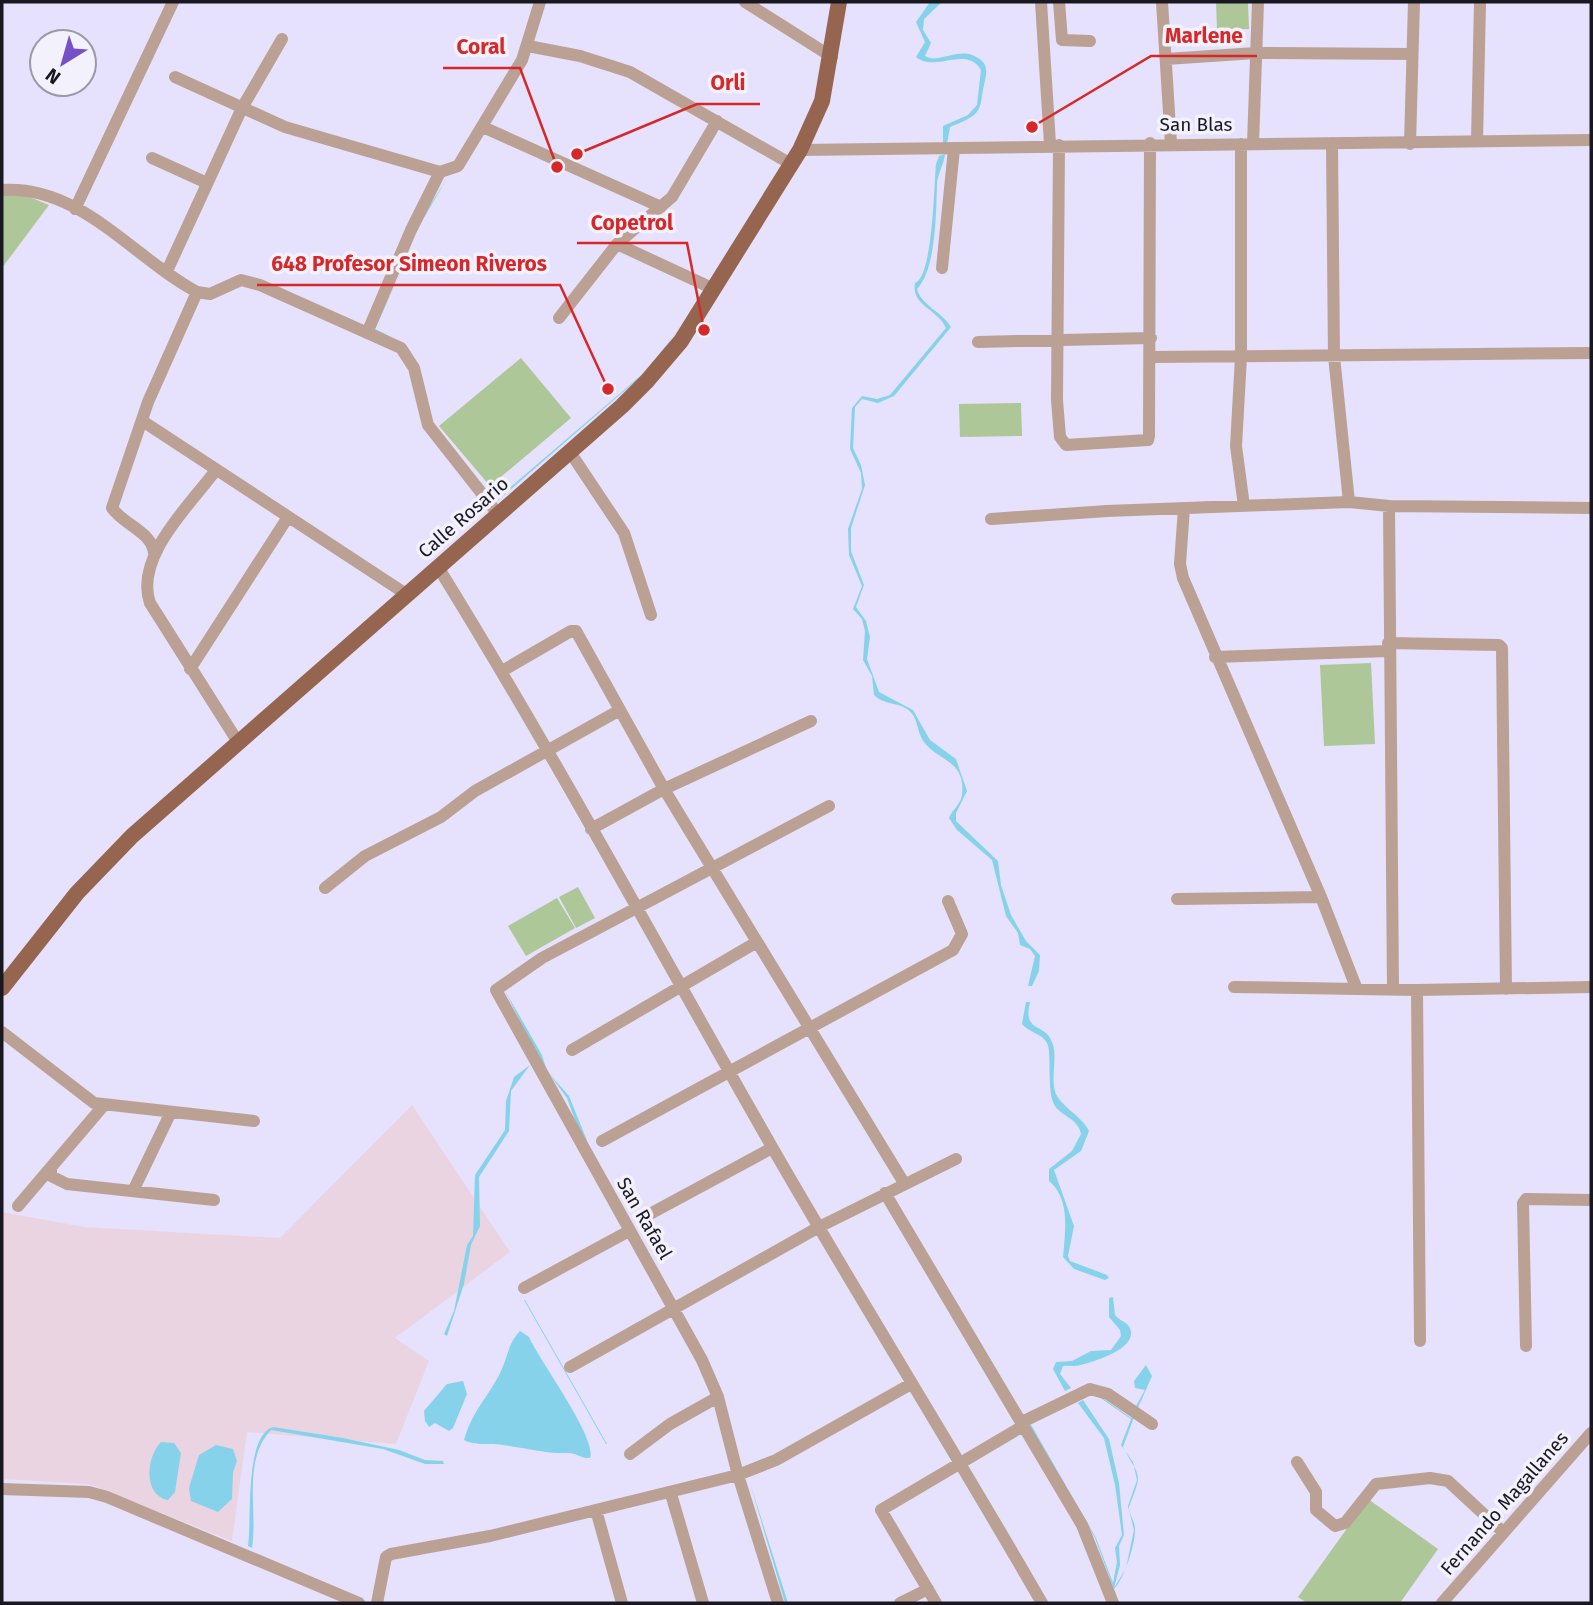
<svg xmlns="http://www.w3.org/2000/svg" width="1593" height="1605" font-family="'Fira Sans',sans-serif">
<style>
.industrial{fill:#ead4e2}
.green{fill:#adc798}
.water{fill:#86d2ea}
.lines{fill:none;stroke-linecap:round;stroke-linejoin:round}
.minor{stroke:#bba094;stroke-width:12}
.major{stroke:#95654f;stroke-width:16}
.labels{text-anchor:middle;stroke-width:7;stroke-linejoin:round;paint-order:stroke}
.street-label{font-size:19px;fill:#191821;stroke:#f2f1fc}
.leader{fill:none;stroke:#d62828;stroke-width:2.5}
.callout-dot{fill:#d62828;stroke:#f2f1fc;stroke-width:2.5}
.callout-label{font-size:21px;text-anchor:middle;font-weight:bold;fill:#d62828;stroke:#f2f1fc;stroke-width:7;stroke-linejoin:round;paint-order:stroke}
</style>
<rect width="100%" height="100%" fill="#e6e1fc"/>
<path class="industrial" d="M412 1105 510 1252 395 1338 429 1361 396 1444 247 1432 232 1541 89 1484 2 1479V1212L84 1227 280 1238Z"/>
<path class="green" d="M1216 2H1248L1249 29 1217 30Z
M22 194 49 205 2 268V195Z
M521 358 571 418 490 486 439 426Z
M1021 403 1022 436 960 437 959 404Z
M1371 663 1375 744 1324 746 1320 665Z
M578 887 595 918 576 928 559 897Z
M557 898 575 928 526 956 508 926Z
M1368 1499 1438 1549 1400 1603H1307L1298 1597Z"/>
<path class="water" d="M930 2H942L924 19 923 30 931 43 925 56C937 64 956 49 972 55 992 63 986 74 983 90 981 99 982 108 974 115 968 120 957 124 950 127L947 144 943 143V126L968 115 977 105 981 70C966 45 936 73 916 57L925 42 916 22Z
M945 154C944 164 937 175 937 185 936 214 936 269 917 289 921 305 942 312 951 327L894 396 878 403 862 399 855 407 853 448 861 465 865 485 851 528V551L864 585 856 607 866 621 870 637 867 659 879 692 913 710 930 740 956 759 967 791 956 813V821L998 861 1001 885 1011 915 1026 941 1040 955 1039 971 1032 986H1028L1035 956 1030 949 1020 945 1018 933 1006 916 992 860 957 830 949 818C952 810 961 804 962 795 966 760 939 762 924 742 916 731 919 717 907 709 897 702 884 705 874 695L872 676 863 660 865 631 862 619 853 609 862 586 849 555 848 529 862 489 861 473 850 449 852 408 862 396 877 399 890 395 946 328C938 309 911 306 915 283 933 277 934 184 936 164L939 156Z
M446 180 425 216 421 219 410 252 375 329C411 345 419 361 426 399 428 407 428 418 432 425 447 453 474 478 493 502L645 372 678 330 646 372 494 504 431 425 424 392 409 352 399 341 374 330 410 252 421 219Z
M504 989 542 1055 547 1071 569 1096 588 1143 576 1123 567 1098 542 1064Z
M1026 1002H1030C1022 1035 1047 1021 1053 1045 1058 1061 1048 1085 1059 1099 1068 1111 1082 1117 1089 1131L1081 1151 1054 1170 1074 1226 1068 1256 1070 1261 1107 1275 1109 1278 1105 1280 1074 1269 1063 1257C1065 1233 1071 1199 1049 1181V1169L1072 1151 1081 1134C1078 1117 1058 1116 1053 1102 1047 1085 1052 1052 1047 1043 1043 1034 1028 1032 1022 1024Z
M530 1065 511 1091 509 1131 479 1177 480 1226 471 1245 464 1284 447 1336 444 1334 454 1311 467 1245 473 1236 475 1175 505 1130 506 1101 514 1077Z
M1113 1297 1115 1315C1118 1319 1125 1322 1128 1325 1144 1347 1093 1362 1080 1365 1075 1367 1069 1365 1063 1366L1060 1374 1071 1388 1065 1391 1053 1369 1056 1362 1072 1361 1091 1351 1111 1350 1121 1336 1120 1330 1109 1317V1298Z
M524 1300H525L607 1444H606Z
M520 1331 529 1337C539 1360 598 1439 590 1458 582 1459 576 1453 569 1453 547 1454 525 1448 503 1445 489 1442 477 1447 464 1440 473 1409 488 1398 501 1371 508 1357 508 1343 520 1331Z
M1146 1365 1152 1376 1137 1410 1104 1386 1136 1406 1145 1390 1135 1388 1134 1381Z
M463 1381 467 1394 453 1428 449 1431 435 1423 429 1427 425 1421 424 1411 447 1384Z
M1099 1397 1104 1399 1131 1418 1134 1417 1123 1447C1140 1479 1143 1471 1129 1507 1129 1515 1135 1521 1135 1529 1136 1542 1124 1579 1114 1589L1119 1603 1095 1538 1029 1427 1030 1423 1096 1538 1113 1583 1117 1562 1115 1548 1122 1535 1115 1485 1104 1438 1078 1403 1083 1400 1109 1439 1119 1483 1124 1535 1119 1546 1120 1565 1114 1588 1126 1568 1134 1530 1128 1506 1137 1480 1133 1462 1121 1445 1131 1419Z
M273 1427 343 1438 399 1450 425 1460 443 1461 444 1464H425L383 1449 271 1430C242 1460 258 1511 252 1548L248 1546C252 1521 244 1436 273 1427Z
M161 1442 174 1443 181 1453 175 1492 168 1500C143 1495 146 1457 161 1442Z
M216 1445 233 1449 237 1461 233 1472 232 1499 218 1512 191 1501 189 1488 199 1455Z
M750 1483 788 1603H785Z"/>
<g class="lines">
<path class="minor" d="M745 2 832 57
M1041 2 1050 144
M1059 2 1062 40 1090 41
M1162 2 1171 144
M528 46 580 56 630 72 791 164
M1166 59 1256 53 1412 54
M175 77 285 127 440 172 458 166 522 60 540 2
M483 127 661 207
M1477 141 1480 2
M1332 143 1334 356 1349 502
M1241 144V357L1236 446 1244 506
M1253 144 1258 2
M1410 144 1414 2
M1059 145 1057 400 1060 437 1066 445 1148 440 1149 436 1150 143
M800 150 1591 140
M152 158 207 183
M2 190C81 185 133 258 197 292L210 294 241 280 260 285 401 348 414 368 428 425 498 514
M75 209 173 2
M617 244 714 289
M942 268 954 149
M167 271 242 108 282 39
M559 318 617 244 672 197 717 121
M367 333 411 230 440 172
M978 342 1151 338
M1150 357 1591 353
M144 422 406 594
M570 452 624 533 651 615
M216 470C190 505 134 557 150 603L238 742
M1389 506 1393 989
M1184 508 1180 564 1183 578 1321 897 1356 987
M991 519 1107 511 1349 502 1389 506 1591 508
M154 553C152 532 124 525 112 508L148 402 197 292
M438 567C555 756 661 953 772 1147 860 1300 954 1450 1042 1603
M1388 643 1499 645 1502 648 1506 989
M1215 657 1388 651
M190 669 288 517
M502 671 571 631H576L664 789 904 1183
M591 829 664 789 811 721
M325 888 365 856 441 817 475 791 620 710
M1177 899 1321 897
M1234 987 1417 990 1591 987
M1417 990 1420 1341
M2 1032 94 1103 254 1121
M572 1050 757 942
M602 1141 953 950 962 934 948 901
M51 1167V1176L67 1184 214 1200
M133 1191 171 1112
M885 1193 1082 1525 1113 1603
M18 1206 104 1105
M648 1215 772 1148
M524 1288 629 1231
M1526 1346 1523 1203 1526 1199 1591 1200
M570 1367 819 1227 956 1159
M1022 1422 1090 1389 1108 1394 1152 1424
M630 1454 670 1424 718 1397
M1297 1462 1316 1492V1510L1335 1526 1345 1523 1376 1484 1430 1478 1448 1481 1503 1532
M2 1489 89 1492 107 1497 359 1603
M671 1494 703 1603
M596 1510 622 1603
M377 1603 386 1557 391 1554 490 1536 738 1475 776 1460 911 1384
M778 1603 738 1475 718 1397 702 1360 496 990 542 958 829 806
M900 1603 928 1589
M936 1603 881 1510 1023 1426
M1442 1603 1591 1433"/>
<path class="major" d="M2 988 77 893 132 836 622 406 647 381 681 341 800 150 822 101 839 2"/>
</g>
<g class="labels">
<g class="street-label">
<text x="1196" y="131">San Blas</text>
<text transform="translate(463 517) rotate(-41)" y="7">Calle Rosario</text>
<text transform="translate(645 1218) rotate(60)" y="7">San Rafael</text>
<text transform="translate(1504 1503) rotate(-49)" y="7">Fernando Magallanes</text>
</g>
</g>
<path class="leader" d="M1032 127L1151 56H1257M557 167L520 68H443M577 154L697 104H760M704 330L687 243H577M608 389L560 285H257"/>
<g class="callout-dot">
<circle cx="1032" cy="127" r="7"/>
<circle cx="557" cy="167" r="7"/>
<circle cx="577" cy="154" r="7"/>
<circle cx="704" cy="330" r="7"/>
<circle cx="608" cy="389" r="7"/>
</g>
<g class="callout-label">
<text x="1204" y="43">Marlene</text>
<text x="481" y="54">Coral</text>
<text x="728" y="90">Orli</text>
<text x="632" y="230">Copetrol</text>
<text x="409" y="271">648 Profesor Simeon Riveros</text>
</g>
<rect width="1593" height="1605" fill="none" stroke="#191821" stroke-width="7"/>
<g transform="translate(63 63) rotate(217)"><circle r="33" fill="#f2f1fc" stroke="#9b9aa4" stroke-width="2"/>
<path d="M0-5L12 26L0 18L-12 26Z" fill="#7650c9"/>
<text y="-10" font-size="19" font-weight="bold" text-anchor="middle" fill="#191821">N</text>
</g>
</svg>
